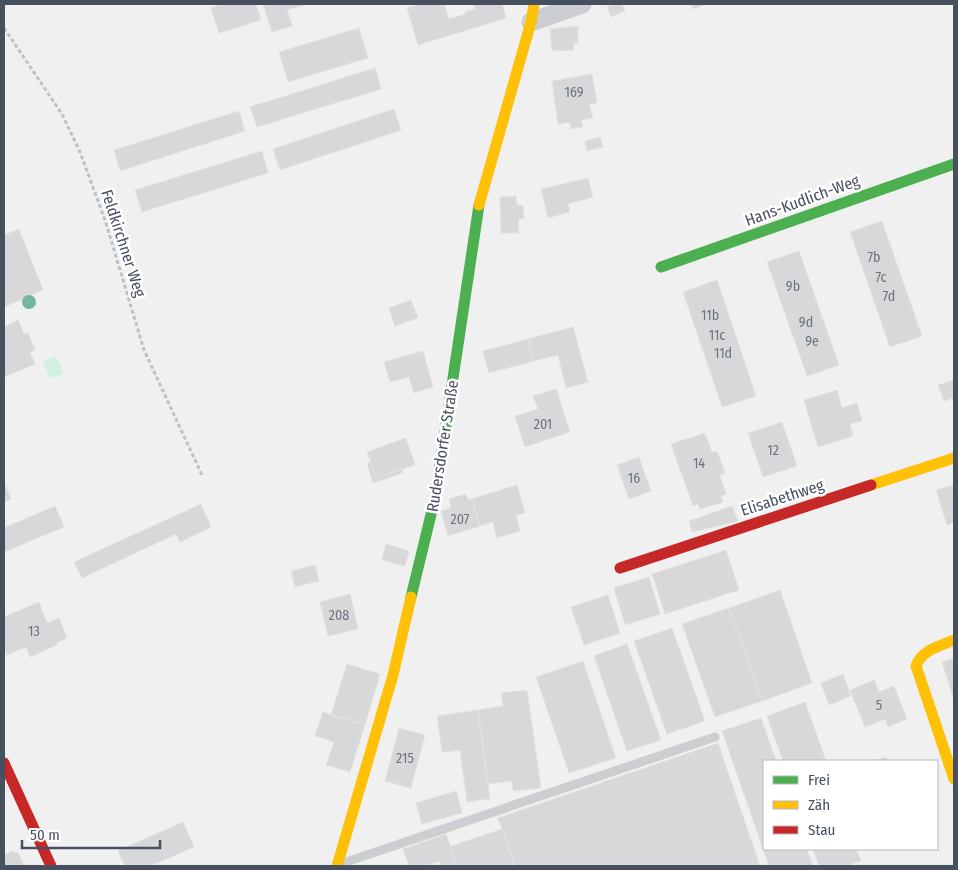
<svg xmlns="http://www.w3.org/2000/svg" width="958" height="870" font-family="'Fira Sans Condensed',sans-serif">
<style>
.garden{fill:#d3f1e2}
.building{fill:#d8d8db;stroke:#e2e2e3}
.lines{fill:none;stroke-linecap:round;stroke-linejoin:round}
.path{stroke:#b8c6c3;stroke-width:3;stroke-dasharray:4 2.5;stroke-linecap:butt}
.lane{stroke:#ccced1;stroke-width:9}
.street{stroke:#ccced1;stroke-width:19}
.fast{stroke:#4caf50;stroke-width:11}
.slow{stroke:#ffc107;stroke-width:11}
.jam{stroke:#c62828;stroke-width:11}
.tree{fill:#76b69d}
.labels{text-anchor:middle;stroke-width:5;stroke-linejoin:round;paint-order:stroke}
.number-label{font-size:14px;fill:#6c747f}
.street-label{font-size:16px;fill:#46505f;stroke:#fff}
</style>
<rect width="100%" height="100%" fill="#f1f0f0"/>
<path class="garden" d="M56 356 64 374 50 379 43 361Z"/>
<path class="building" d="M222 4H256L261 20 219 33 211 8Z
M263 4H307L287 10 292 26 272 32Z
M421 4H444L449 19 466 14 465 12 475 9 473 4H502L506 18 418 45 407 8Z
M614 4H622L625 11 611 17 607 7Z
M691 4H707L693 9Z
M578 26V43H574V50L552 51 550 29Z
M359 28 368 58 288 82 279 52Z
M375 68 381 89 257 127 250 107Z
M592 74 597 103 589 104 593 118 581 120 583 127 571 129 570 122 558 124 552 81Z
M394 109 401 130 280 170 273 149Z
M239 111 245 131 120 171 114 150Z
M600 137 603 147 587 151 585 141Z
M262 151 268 173 142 212 135 190Z
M588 178 593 197 568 204 570 212 548 218 541 189Z
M516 196 517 205H523L524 219H518L519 233H501L500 197Z
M882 221 922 336 890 347 850 232Z
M19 229 43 290 4 307V235Z
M799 251 839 365 807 376 767 262Z
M717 280 756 396 722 407 683 292Z
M411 300 418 318 395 326 389 308Z
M18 320 24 334 28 333 35 350 30 352 35 364 4 377V327Z
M573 327 588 382 566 388 558 355 534 361 528 339Z
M528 339 534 361 489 373 483 351Z
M423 351 433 387 414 393 409 377 390 382 384 362Z
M954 380V398L944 401 938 385Z
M556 389 570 432 525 447 515 416 538 409 533 396Z
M837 390 842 408 857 403 862 421 850 424 853 436 818 447 804 400Z
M782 422 797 466 763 477 748 433Z
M705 433 712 452 717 451 725 473 720 475 726 494 721 496 723 502 700 509 698 504 693 506 671 444Z
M406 438 415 465 376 478 367 452Z
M639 457 651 491 629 499 617 465Z
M370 462 376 478 402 469 403 473 373 483 367 463Z
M4 482 11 499 4 502Z
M517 485 525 513 516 515 520 531 497 538 493 522 480 526 472 499Z
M953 485 954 522 947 525 936 490Z
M466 494 468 500 472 499 480 526 448 536 441 511 451 508 449 499Z
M201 504 211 527 180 542 176 534 82 578 74 562Z
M55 506 64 527 4 552V528Z
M732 506 738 521 692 532 689 521Z
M386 544 409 551 405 566 382 560Z
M726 550 739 590 665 614 652 574Z
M315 565 319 581 295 587 291 571Z
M649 577 660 614 625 625 614 588Z
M780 590 812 683 762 701 729 608Z
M350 594 358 629 328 636 320 602Z
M608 595 620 633 584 645 571 607Z
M39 602 47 623 59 618 67 638 56 643 57 645 30 657 26 647 7 655 4 647V617Z
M729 608 762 701 715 717 682 624Z
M672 628 705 721 667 734 634 641Z
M627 644 661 740 627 751 594 656Z
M954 658V700L942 662Z
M583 661 616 758 569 773 536 677Z
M347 664 380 674 365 725 331 715Z
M843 674 851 696 829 705 821 683Z
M874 680 879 692 894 686 907 719 888 727 885 719 865 727 850 690Z
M527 690 541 788 513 791 512 781 488 784 478 710 503 706 501 693Z
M805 702 826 761H783L767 716Z
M478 710 490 799 467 802 460 750 442 752 437 716Z
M323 712 365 725 350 772 326 765 334 742 315 736Z
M761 718 776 761H764V849H807L813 866H769L722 731Z
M399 728 425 735 411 788 385 781Z
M718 743 760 866H506L514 864 498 818Z
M886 757 888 761H874Z
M456 791 462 813 422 824 416 803Z
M183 822 194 847 150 866H125L118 851Z
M502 829 514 864 506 866H458L451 846Z
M446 834 458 866H441L440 861 425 866H409L403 849Z
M813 849H856L861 861 846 866H819Z
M12 851 19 854 24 866H4V855Z"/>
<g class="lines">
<path class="path" d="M4 28 62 114 80 152 105 220 144 350 202 475"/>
<path class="lane" d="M343 863 715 737"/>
<path class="street" d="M531 22 582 4"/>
<path class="fast" d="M661 267 954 164
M411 597 435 498 479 205"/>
<path class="slow" d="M479 205 531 22 534 4
M871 485 954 458
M954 640C939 646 922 650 916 666L954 779
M337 866 393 675 411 597"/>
<path class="jam" d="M620 568 871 485
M4 763 51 866"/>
</g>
<circle class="tree" cx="29" cy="302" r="7"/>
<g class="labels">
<g class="number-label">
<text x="574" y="97">169</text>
<text x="874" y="262">7b</text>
<text x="881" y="282">7c</text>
<text x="793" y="291">9b</text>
<text x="889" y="301">7d</text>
<text x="710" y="320">11b</text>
<text x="806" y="327">9d</text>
<text x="717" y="340">11c</text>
<text x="812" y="346">9e</text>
<text x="723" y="358">11d</text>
<text x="543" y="429">201</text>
<text x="773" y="455">12</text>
<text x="699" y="468">14</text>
<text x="634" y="483">16</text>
<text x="460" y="524">207</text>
<text x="339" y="620">208</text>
<text x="34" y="636">13</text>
<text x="879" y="710">5</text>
<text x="405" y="763">215</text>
</g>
<g class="street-label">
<text transform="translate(802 200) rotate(-20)" y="6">Hans-Kudlich-Weg</text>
<text transform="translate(124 243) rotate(72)" y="6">Feldkirchner Weg</text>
<text transform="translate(442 446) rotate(-81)" y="6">Rudersdorfer Straße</text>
<text transform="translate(782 497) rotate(-18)" y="6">Elisabethweg</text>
</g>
</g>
<rect width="958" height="870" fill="none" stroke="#46505f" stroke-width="10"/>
<rect x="763" y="760" width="175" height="90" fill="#ffffff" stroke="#b5b9bf"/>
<rect x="773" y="776" width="25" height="8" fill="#4caf50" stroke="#b5b9bf"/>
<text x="808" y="785" font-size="15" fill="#46505f">Frei</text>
<rect x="773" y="801" width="25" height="8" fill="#ffc107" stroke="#b5b9bf"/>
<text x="808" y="810" font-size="15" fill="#46505f">Zäh</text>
<rect x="773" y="826" width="25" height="8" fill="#c62828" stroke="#b5b9bf"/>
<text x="808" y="835" font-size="15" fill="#46505f">Stau</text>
<path d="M22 840v8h138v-8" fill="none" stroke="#46505f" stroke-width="2.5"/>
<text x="30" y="840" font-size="15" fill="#46505f" stroke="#ffffff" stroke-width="4" paint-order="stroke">50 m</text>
</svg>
